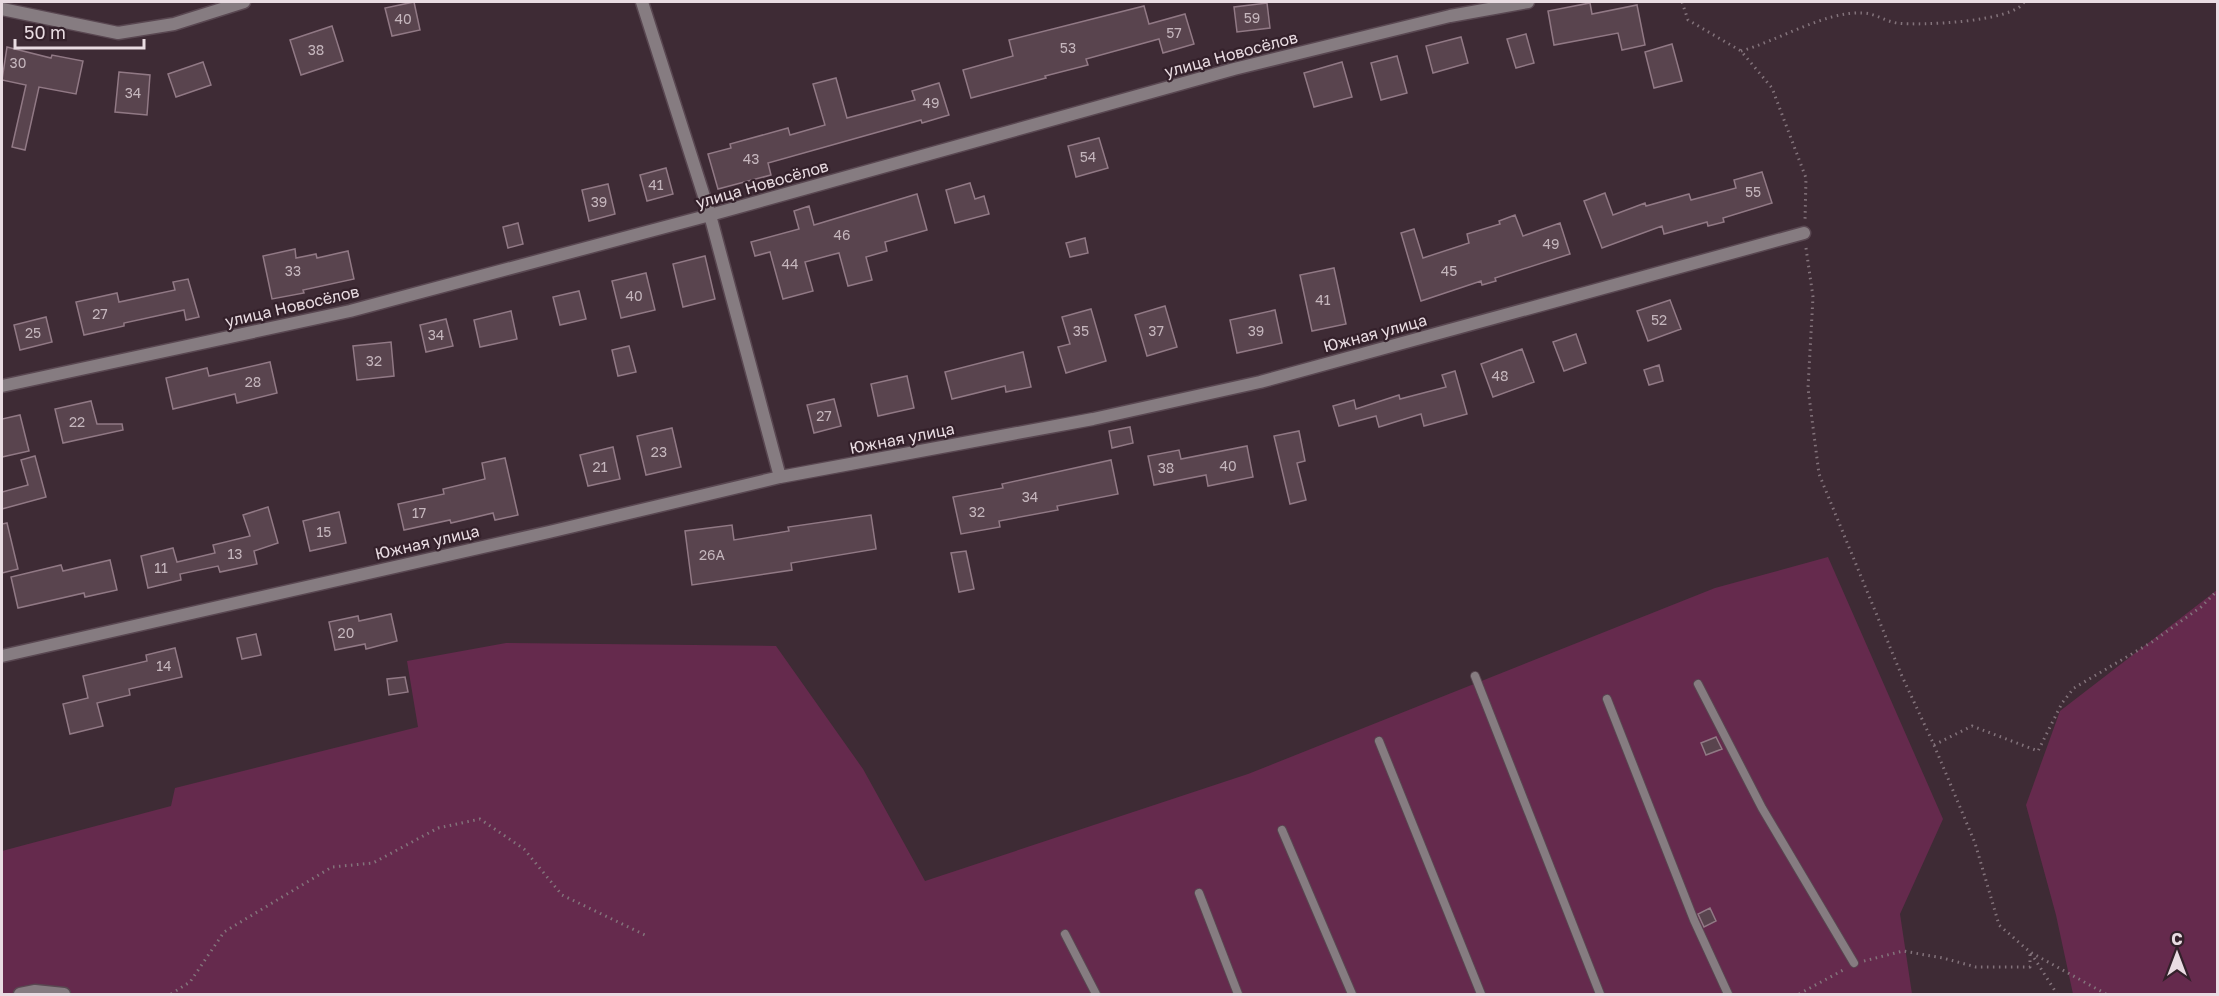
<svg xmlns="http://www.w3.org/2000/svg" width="2219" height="996" font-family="'Golos Text',sans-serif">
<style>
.green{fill:#652a4d}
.building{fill:#59444e;stroke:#917985;stroke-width:1.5}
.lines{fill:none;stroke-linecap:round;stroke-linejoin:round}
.service-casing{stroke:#594751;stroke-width:10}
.minor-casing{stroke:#594751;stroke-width:15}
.path{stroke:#83737b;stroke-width:3;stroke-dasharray:1.5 4.5;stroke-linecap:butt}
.service{stroke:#867c81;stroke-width:8}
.minor{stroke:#867c81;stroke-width:12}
.labels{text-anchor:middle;stroke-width:4.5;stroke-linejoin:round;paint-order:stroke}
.number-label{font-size:14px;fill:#c5b6bd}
.street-label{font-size:16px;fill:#e9dce2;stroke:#34212b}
</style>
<rect width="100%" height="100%" fill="#3e2b35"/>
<path class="green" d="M1828 557 1943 819 1900 914 1912 994H2V851L171 806 175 788 418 727 407 661 506 643 776 646 863 769 925 881 1248 774 1715 588Z
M2217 590V994H2073L2056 915 2026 805 2060 711Z"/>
<path class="building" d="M414 2 420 30 392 36 385 8Z
M1267 3 1270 28 1237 32 1234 7Z
M1590 3 1592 14 1637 5 1645 45 1622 50 1618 33 1554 45 1548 11Z
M1144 6 1149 24 1185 14 1194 44 1163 53 1159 39 1086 59 1088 65 1045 76 1046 78 971 98 963 70 1013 56 1009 40Z
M332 26 343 61 301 75 290 40Z
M1526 34 1534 63 1516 68 1507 39Z
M1461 37 1468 63 1433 73 1426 46Z
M1672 44 1682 81 1654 88 1645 52Z
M7 47 51 58 52 55 83 61 76 94 39 87 25 150 12 147 26 85 2 80Z
M1397 56 1407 93 1381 100 1371 63Z
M203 62 211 85 176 97 168 74Z
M1342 62 1352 97 1314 107 1304 73Z
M119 72 150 75 147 115 115 112Z
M836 78 847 118 915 100 912 91 939 83 949 115 922 123 921 120 768 163 771 175 718 189 708 154 731 148 730 144 788 128 790 135 825 125 813 84Z
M1099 138 1108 168 1076 177 1068 146Z
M666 168 673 194 647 201 640 175Z
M1762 172 1772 203 1723 218 1724 222 1708 226 1707 222 1664 234 1662 226 1602 248 1584 201 1605 193 1613 215 1645 203 1646 206 1689 194 1691 200 1736 188 1734 180Z
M970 183 975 199 984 196 989 214 955 223 946 190Z
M608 184 615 214 589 221 582 190Z
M917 194 927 230 885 242 887 251 866 257 872 280 848 286 839 253 831 255 805 262 813 291 783 299 770 252 755 256 751 242 799 229 794 211 809 206 814 225Z
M1515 215 1523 236 1560 223 1570 254 1495 278 1496 281 1482 285 1481 281 1421 301 1401 233 1414 229 1423 258 1469 243 1467 234 1500 224 1499 221Z
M518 223 523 244 508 248 503 227Z
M1085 238 1088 253 1070 257 1066 243Z
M295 249 296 258 316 254 317 258 348 251 354 279 303 290 304 293 272 299 263 256Z
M705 256 715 299 683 307 673 264Z
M1334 268 1346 324 1312 331 1300 275Z
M646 273 655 310 621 318 612 281Z
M188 279 199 317 186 320 184 310 124 323V326L84 335 76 302 117 293 119 302 175 290 173 282Z
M579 291 586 319 560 325 553 297Z
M1670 300 1681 329 1648 341 1637 311Z
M1165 306 1177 347 1147 356 1135 315Z
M1091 309 1106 361 1066 373 1058 347 1070 344 1062 317Z
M1275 310 1282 343 1237 353 1230 320Z
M511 311 517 339 480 347 474 320Z
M46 317 52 342 20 350 14 325Z
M446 319 453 346 426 352 420 325Z
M1576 334 1586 363 1564 371 1553 342Z
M391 342 394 376 357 380 353 346Z
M629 346 636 372 618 376 612 350Z
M1522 349 1534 382 1493 397 1481 364Z
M1023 352 1031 387 1006 392 1005 386 952 399 945 372Z
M270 362 277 393 237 403 235 394 173 409 166 378 207 368 209 376Z
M1659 365 1663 381 1649 385 1644 370Z
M1455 371 1467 414 1424 426 1421 414 1379 427 1376 416 1339 426 1333 406 1354 400 1356 409 1399 395 1400 399 1446 387 1442 375Z
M907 376 914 408 878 416 871 384Z
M834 399 841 426 814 433 807 405Z
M91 401 97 424H122L123 430 63 443 55 409Z
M20 415 29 451 2 457V419Z
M1130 427 1133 443 1112 448 1109 431Z
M672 428 681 467 646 475 637 436Z
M1299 431 1305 461 1297 463 1306 500 1290 504 1274 436Z
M1247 446 1253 477 1208 486 1206 475 1154 485 1148 456 1179 450 1181 459Z
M613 447 620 479 588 486 580 455Z
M35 456 46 497 2 509V492L28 485 21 460Z
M505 458 518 515 495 520 493 513 451 523 450 520 404 530 398 504 444 494 443 489 485 479 482 463Z
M1111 460 1118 494 1057 506 1058 510 999 521 1000 527 961 534 953 497 1003 488 1002 484Z
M268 507 278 543 254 551 257 564 220 572 218 566 180 574 181 580 148 588 141 556 173 548 177 562 215 553 213 545 250 536 243 515Z
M339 512 346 543 310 551 303 521Z
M871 515 876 549 791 563 792 570 692 585 685 531 732 525 734 540 789 531 788 527Z
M7 523 18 569 2 573V524Z
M966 551 974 589 959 592 951 553Z
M110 560 117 590 85 597 84 593 18 608 11 577 61 565 63 571Z
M391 614 397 641 366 649 365 644 335 650 329 622 358 616 359 621Z
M256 634 261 655 242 659 237 638Z
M175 648 182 677 129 689 130 695 97 703 103 726 70 734 63 704 88 698 83 676 147 661 146 655Z
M405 677 408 692 389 695 387 679Z
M1716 737 1722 749 1706 755 1701 743Z
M1710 908 1716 921 1704 927 1698 914Z"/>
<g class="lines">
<defs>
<path id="service" d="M1475 676 1600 994
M1698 684 1762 808 1854 963
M1607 699 1694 920 1728 994
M1379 741 1481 994
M1282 830 1352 994
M1199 893 1238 994
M1065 934 1096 994"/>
<path id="minor" d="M642 2 710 215 780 477
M2 9 118 33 174 24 244 2
M2 386 350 311 710 215 1234 69 1450 16 1528 2
M2 656 549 532 780 477 1093 419 1260 382 1804 233
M20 994 35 991 64 994"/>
</defs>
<use href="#service" class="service-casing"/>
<use href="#minor" class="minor-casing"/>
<path class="path" d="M1682 2 1688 20 1741 51 1772 88 1806 178 1805 221
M1741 51C1777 41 1826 11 1862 13 1875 13 1884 21 1897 23 1918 26 2014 22 2024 2
M1806 248 1813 297 1808 388 1819 474 1901 674 1934 745 1975 843 1999 925 2030 952 2106 994
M1934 745 1972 726 2038 751 2062 703 2074 688 2152 642 2201 607 2218 590
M2031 953 2057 994
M1864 961 1903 951 1943 958 1976 967H2030V952
M171 994 190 982 224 932 332 867 373 863 438 828 480 819 524 849 562 895 645 935
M1799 994 1845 969"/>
<use href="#service" class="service"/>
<use href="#minor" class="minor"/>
</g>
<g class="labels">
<g class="number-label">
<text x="1252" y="23">59</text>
<text x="403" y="24">40</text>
<text x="1174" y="38">57</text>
<text x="1068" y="53">53</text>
<text x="316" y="55">38</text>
<text x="18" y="68">30</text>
<text x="133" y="98">34</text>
<text x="931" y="108">49</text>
<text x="1088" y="162">54</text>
<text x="751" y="164">43</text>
<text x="656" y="190">41</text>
<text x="1753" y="197">55</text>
<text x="599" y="207">39</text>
<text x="842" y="240">46</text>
<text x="1551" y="249">49</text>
<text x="790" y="269">44</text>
<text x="293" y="276">33</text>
<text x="1449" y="276">45</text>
<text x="634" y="301">40</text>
<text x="1323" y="305">41</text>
<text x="100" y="319">27</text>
<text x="1659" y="325">52</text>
<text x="1081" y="336">35</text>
<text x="1156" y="336">37</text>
<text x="1256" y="336">39</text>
<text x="33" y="338">25</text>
<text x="436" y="340">34</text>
<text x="374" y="366">32</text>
<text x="1500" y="381">48</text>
<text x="253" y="387">28</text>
<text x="824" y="421">27</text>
<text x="77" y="427">22</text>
<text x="659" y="457">23</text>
<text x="1228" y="471">40</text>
<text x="600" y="472">21</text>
<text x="1166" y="473">38</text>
<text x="1030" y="502">34</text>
<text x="977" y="517">32</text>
<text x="419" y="518">17</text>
<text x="324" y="537">15</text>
<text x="235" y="559">13</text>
<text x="712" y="560">26А</text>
<text x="161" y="573">11</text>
<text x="346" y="638">20</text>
<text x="164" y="671">14</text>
</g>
<g class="street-label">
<text transform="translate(1231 54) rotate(-15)" y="6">улица Новосёлов</text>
<text transform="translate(762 184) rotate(-16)" y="6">улица Новосёлов</text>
<text transform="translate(292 306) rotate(-13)" y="6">улица Новосёлов</text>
<text transform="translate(1375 333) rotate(-15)" y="6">Южная улица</text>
<text transform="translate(902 438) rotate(-11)" y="6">Южная улица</text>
<text transform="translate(427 542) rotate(-13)" y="6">Южная улица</text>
</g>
</g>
<rect width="2219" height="996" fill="none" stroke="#e9dce2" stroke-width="6"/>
<g transform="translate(2177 954)" stroke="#34212b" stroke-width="4.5" paint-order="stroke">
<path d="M0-4.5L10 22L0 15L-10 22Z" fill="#e9dce2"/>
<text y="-9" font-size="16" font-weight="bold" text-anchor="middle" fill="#e9dce2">С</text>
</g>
<path d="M15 39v9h129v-9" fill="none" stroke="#e9dce2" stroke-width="3"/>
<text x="24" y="39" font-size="18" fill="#e9dce2" stroke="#34212b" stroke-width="4.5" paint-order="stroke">50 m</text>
</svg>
